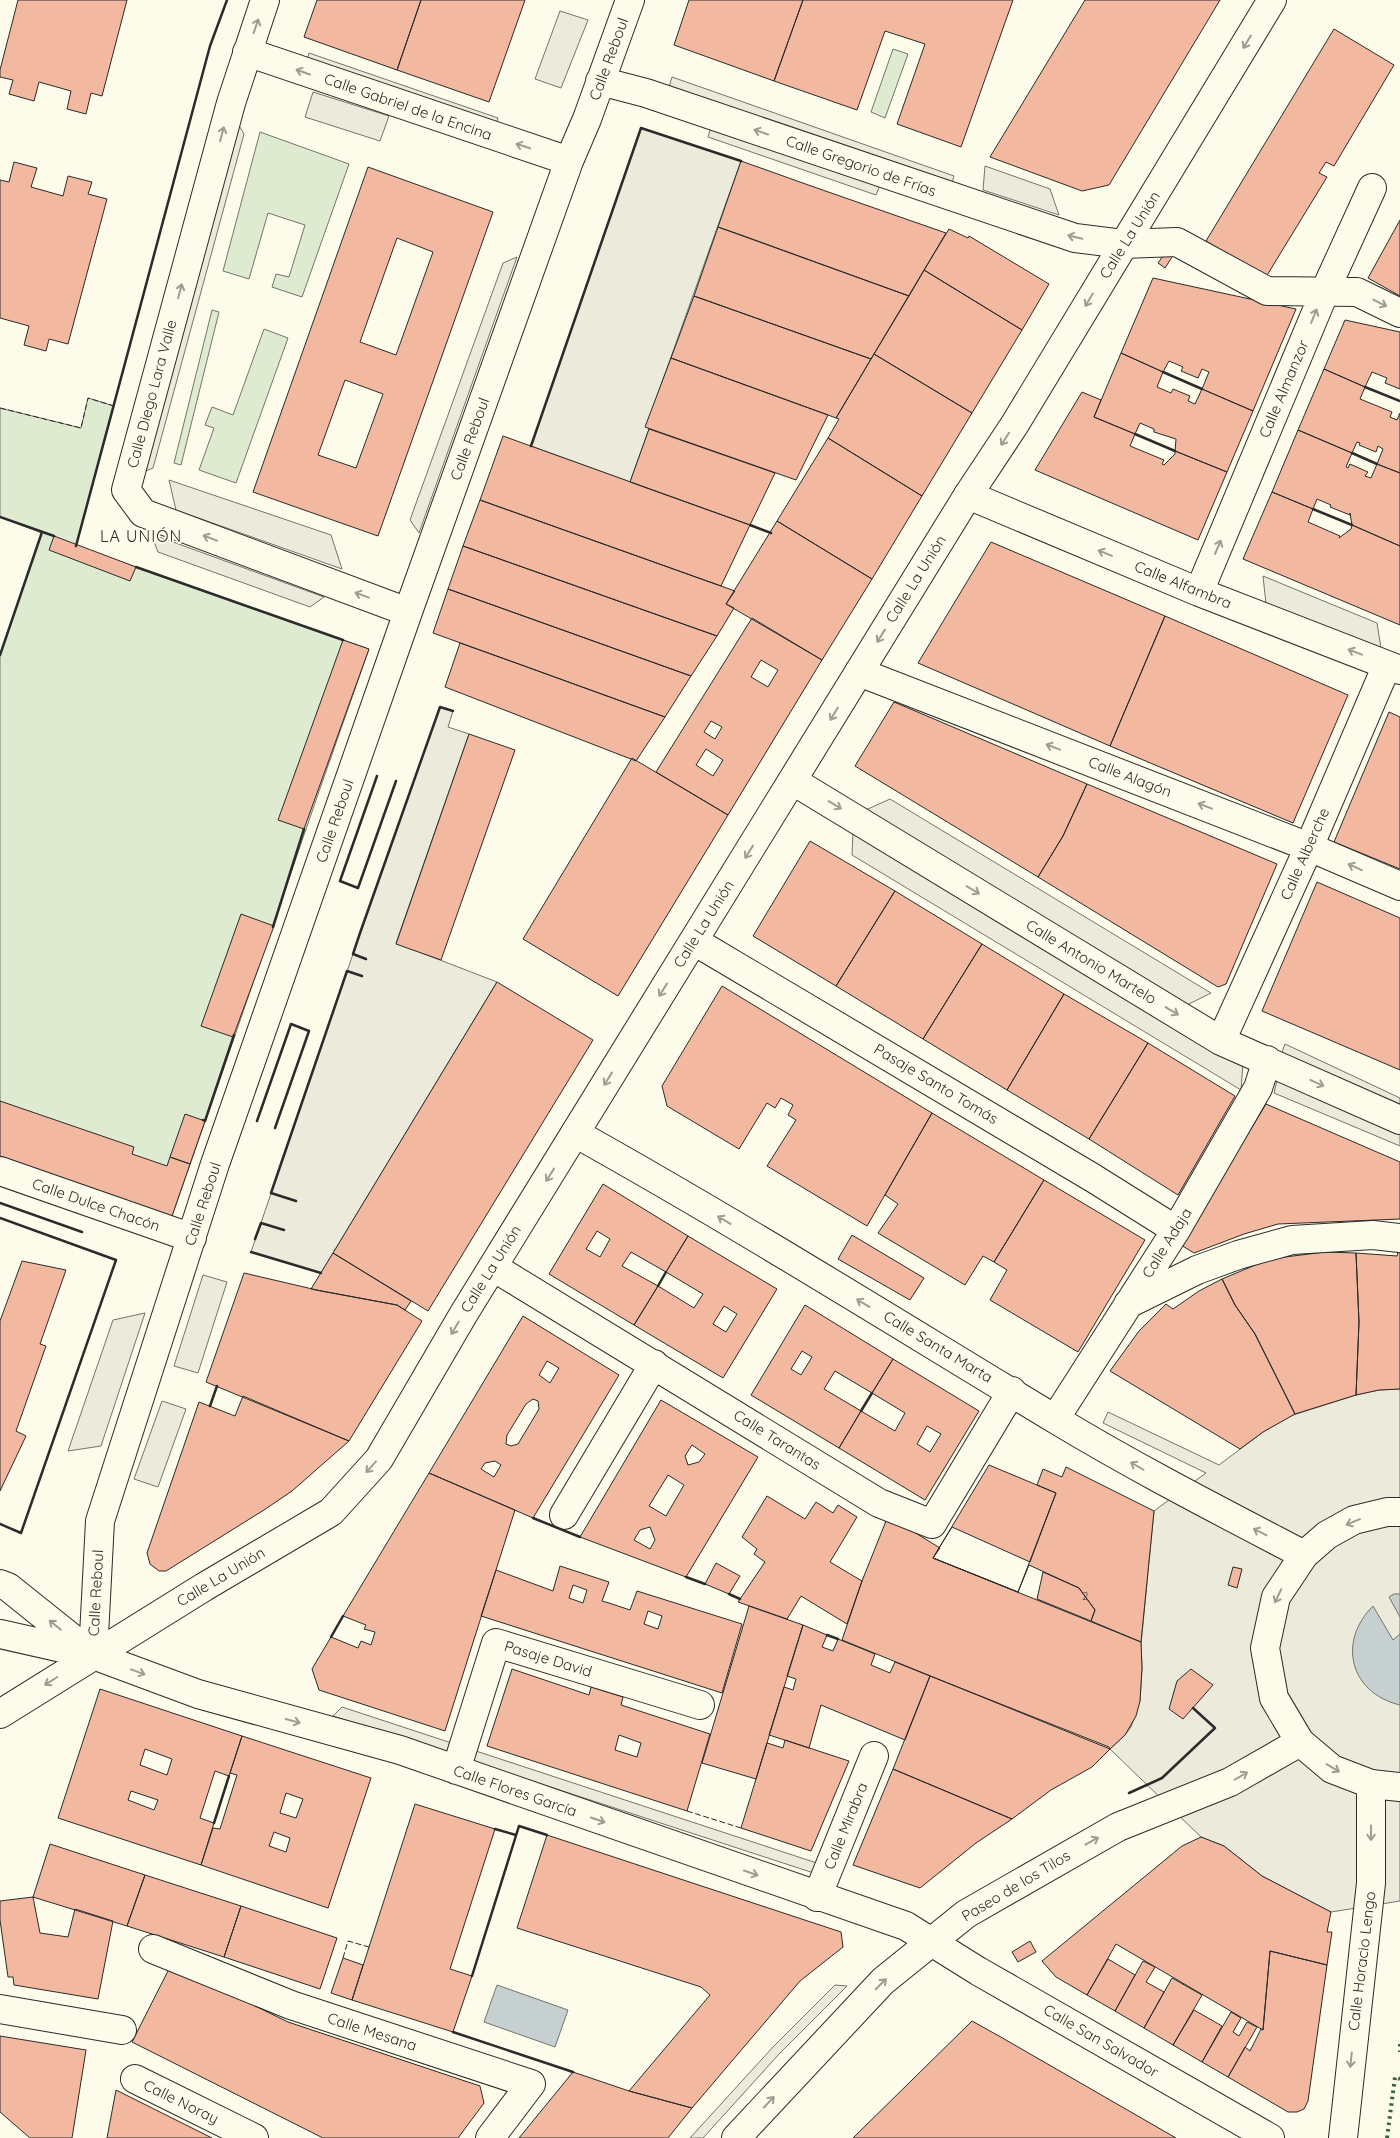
<svg xmlns="http://www.w3.org/2000/svg" width="1400" height="2138" font-family="Quicksand,sans-serif">
<style>
.green{fill:#deebd1;stroke:#74746e}
.parking{fill:#eceadb;stroke:#74746e}
.water{fill:#c7d0d0;stroke:#74746e}
.building{fill:#f2b8a0;stroke:#2b2b2b;fill-rule:evenodd}
.lines{fill:none;stroke-linecap:round;stroke-linejoin:round}
.minor-casing{stroke:#2b2b2b;stroke-width:30}
.major-casing{stroke:#2b2b2b;stroke-width:30}
.minor{stroke:#fdfbea;stroke-width:28}
.major{stroke:#fdfbea;stroke-width:28}
.hedge{stroke:#34623c;stroke-width:4;stroke-dasharray:2.5 4;stroke-linecap:butt}
.fence{stroke:#2b2b2b;stroke-width:1;stroke-dasharray:6 2.5;stroke-linecap:butt}
.wall{stroke:#2b2b2b;stroke-width:2.5}
.oneway{stroke:#9e9d94}
.labels{text-anchor:middle;stroke-width:4;stroke-linejoin:round;paint-order:stroke}
.number-label{font-size:12px;fill:#5d4e48}
.street-label{font-size:15px;fill:#2b2b2b;stroke:#fdfbea}
.neighbourhood-label{font-size:16px;letter-spacing:1px;fill:#2b2b2b;stroke:#fdfbea}
</style>
<rect width="100%" height="100%" fill="#fdfbea"/>
<path class="green" d="M893 49 908 54 885 118 871 112Z
M260 132 349 164 302 297 272 287 276 274 289 277 305 225 268 213 249 279 223 271Z
M212 310 219 312 181 465 174 463Z
M264 329 288 338 236 483 199 470 214 428 205 425 212 407 233 415Z
M88 398 114 406 76 546 369 649C302 837 239 1027 172 1216L0 1156V655L42 533 0 517V408L81 428Z"/>
<path class="parking" d="M560 11 588 20 561 88 535 79Z
M309 53 498 118 495 128 306 63Z
M672 77 954 176 951 186 669 87Z
M313 92 389 116 380 141 305 117Z
M237 122 244 134 153 468 139 474Z
M711 127 880 185 876 195 708 137Z
M641 128 741 161 646 427 649 429 630 482 531 446Z
M985 166 1050 189 1059 215 983 190Z
M517 257 419 533 410 520 503 263Z
M169 480 331 535 342 569 176 510Z
M151 534 324 597 310 607 158 552Z
M1263 576 1377 623 1381 648 1266 604Z
M440 707 453 711 448 727 469 734 396 943 497 982 321 1273 251 1252 353 954Z
M890 799 1211 993 1187 1005 859 813Z
M853 830 1243 1063 1241 1090 852 855Z
M1285 1044 1400 1098V1112L1281 1055Z
M1277 1080 1400 1133V1146L1274 1093Z
M203 1275 227 1282 198 1373 174 1366Z
M145 1313 101 1446 68 1451 113 1320Z
M1400 1389V1901L1331 1912 1262 1876 1224 1846 1201 1837 1110 1749 1125 1735 1131 1727 1140 1701 1142 1668 1141 1644 1154 1511 1206 1473 1103 1423 1108 1412 1219 1465 1263 1432 1290 1416 1356 1395 1379 1390Z
M162 1401 186 1409 158 1487 134 1479Z
M342 1707 832 1868 829 1878 333 1716Z
M835 1985 847 1986 780 2053 703 2138H690L773 2047Z"/>
<path class="water" d="M1394 1594H1400V1617L1389 1597Z
M1373 1606 1393 1640 1400 1634V1705C1350 1693 1337 1642 1373 1606Z
M497 1985 568 2010 555 2047 484 2022Z"/>
<path class="building" d="M18 0H127L102 96 91 93 86 114 67 109 71 91 39 82 34 101 9 94 13 80 0 77V70Z
M317 0H421L397 70 304 37Z
M421 0H525L489 102 397 70Z
M689 0H803L774 81 674 45Z
M803 0H1013L961 147 897 124 925 44 885 31 857 110 774 81Z
M1085 0H1220L1109 185 1082 191 990 157Z
M1334 29 1394 65 1334 166 1326 162 1319 173 1327 177 1266 277 1206 241Z
M741 161 814 187 946 233 909 296 718 227Z
M14 162 37 168 31 187 63 196 68 176 92 182 88 194 107 199 68 344 49 339 46 351 24 345 29 326 0 318V180L9 182Z
M368 167 493 212 378 536 253 492ZM397 238 433 252 396 355 360 342ZM345 380 383 394 356 468 318 455Z
M1400 220V296L1368 278Z
M718 227 741 235 909 296 871 359 694 296Z
M949 229 968 238 969 236 1049 284 1022 330 924 270Z
M1167 250 1174 254 1165 268 1158 263Z
M924 270 1022 330 972 413 874 354Z
M1153 278 1296 309 1253 411 1202 389 1209 372 1202 369 1198 378 1181 371 1183 367 1169 361 1163 372 1121 353Z
M694 296 871 359 836 418 828 415 671 358Z
M1345 320 1400 332V389L1385 383 1387 378 1372 372 1365 387 1324 369Z
M1121 353 1163 372 1157 387 1171 393 1173 389 1190 396 1188 401 1195 404 1202 389 1253 411 1227 472 1175 451 1176 439 1154 432V429L1140 423 1135 434 1094 417Z
M874 354 972 413 922 496 828 438 839 419 836 418Z
M671 358 828 415 796 480 645 427Z
M1324 369 1365 387 1360 399 1392 412 1390 417 1397 420 1400 413V473L1377 464 1383 449 1378 446 1376 452 1359 445 1360 443 1357 442 1352 453 1298 430Z
M1082 392 1101 400 1094 417 1135 434 1130 446 1164 460 1162 464 1164 465 1175 454V451L1227 472 1198 540 1035 470Z
M649 429 775 473 750 525 630 482Z
M1298 430 1352 453 1346 467 1348 468 1350 464 1368 472 1365 476 1371 478 1377 464 1400 473V546L1352 525 1350 513V515L1330 507 1331 505 1317 499 1313 509 1272 492Z
M503 436 750 525 721 586 480 500Z
M828 438 922 496 872 579 777 521Z
M1272 492 1313 509 1308 522 1340 536 1339 538 1351 529 1352 525 1400 546V625L1243 559Z
M480 500 735 591 726 604 734 608 717 636 463 546Z
M777 521 872 579 822 660 726 604Z
M54 536 136 567 130 581 49 550Z
M991 542 1165 616 1110 746 918 663Z
M463 546 717 636 691 676 448 589Z
M448 589 691 676 665 717 433 633Z
M1165 616 1348 695 1293 823 1110 746Z
M752 618 822 660 728 815 656 772ZM761 660 778 670 768 687 751 677ZM711 721 722 727 715 739 704 732ZM706 749 723 760 713 776 696 765Z
M343 640 369 649 304 829 278 820Z
M460 643 516 663 665 717 636 761 445 687Z
M894 702 1087 784 1063 836 1038 877 855 766Z
M1389 712 1400 717V869L1334 842Z
M469 734 515 750 441 960 396 944Z
M632 758 728 815 618 996 523 939Z
M1087 784 1277 864 1226 984 1218 987 1038 877 1063 836Z
M810 841 895 891 836 986 753 936Z
M1317 882 1400 918V1070L1262 1011Z
M895 891 982 944 923 1039 836 986Z
M241 914 274 926 233 1037 201 1026Z
M982 944 1064 994 1007 1090 923 1039Z
M497 982 593 1040 428 1311 333 1253Z
M722 986 932 1113 867 1226 767 1166 796 1120 788 1115 793 1105 788 1102 781 1098 775 1108 767 1103 739 1149 667 1106 662 1086Z
M1064 994 1148 1043 1089 1139 1007 1090Z
M1148 1043 1235 1096 1178 1195 1089 1139Z
M0 1101 134 1147 132 1154 167 1166 170 1157 190 1164 172 1216 0 1156Z
M1266 1104 1400 1162V1219L1278 1224 1244 1234 1194 1253 1181 1245Z
M932 1113 1044 1180 994 1262 983 1256 965 1285 878 1233 898 1204 885 1195Z
M185 1114 205 1121 190 1164 170 1157Z
M1044 1180 1145 1240 1078 1352 990 1300 1007 1270 994 1262Z
M603 1184 688 1236 666 1272 631 1252 622 1266 658 1286 634 1325 549 1274ZM597 1231 610 1239 600 1257 586 1249Z
M852 1235 924 1278 910 1300 838 1259Z
M688 1236 777 1289 723 1378 634 1325 658 1286 694 1308 703 1294 666 1272ZM724 1306 737 1314 726 1332 713 1324Z
M1325 1252 1356 1253 1359 1322 1356 1395 1295 1414 1255 1334 1235 1305 1222 1279 1265 1261 1285 1257Z
M1398 1252H1400V1389L1379 1390 1356 1395 1359 1322 1356 1253 1397 1256Z
M333 1253 411 1301 405 1310 397 1305 311 1289Z
M22 1261 66 1270 40 1344 46 1346 16 1431 26 1436 0 1491V1321Z
M244 1273 321 1291 397 1305 422 1321 349 1441 206 1382Z
M1222 1279 1235 1305 1255 1334 1295 1414 1263 1432 1240 1449 1110 1371 1139 1331 1166 1304 1173 1309 1199 1291Z
M805 1305 893 1359 872 1393 835 1371 824 1389 861 1411 839 1448 751 1395ZM802 1351 812 1357 801 1375 791 1369Z
M523 1316 619 1375 533 1518 429 1473ZM547 1361 559 1368 550 1383 539 1375ZM533 1399 538 1401 539 1409 518 1444 511 1446 506 1444 507 1435 526 1404ZM495 1461 501 1465 494 1477 481 1469 485 1463Z
M893 1359 979 1411 925 1500 839 1448 861 1411 895 1431 905 1413 872 1393ZM927 1426 941 1434 930 1452 917 1444Z
M243 1396 349 1441 292 1491 264 1510 166 1571H159L150 1564 147 1553 199 1402 235 1416Z
M661 1400 758 1457 686 1577 580 1537ZM692 1445 705 1454 699 1462 688 1465 685 1456ZM668 1475 684 1485 666 1516 649 1506ZM650 1527 655 1540 650 1549 634 1540 640 1530Z
M989 1465 1056 1493 1018 1592 933 1558Z
M1066 1467 1154 1511 1141 1642 1091 1621 1095 1610 1079 1588 1029 1565 1018 1592 933 1558 952 1527 1030 1562 1056 1493 1037 1485 1043 1469 1062 1477Z
M429 1473 515 1510 445 1731 319 1690 312 1669 331 1637 358 1648 361 1641 371 1645 375 1632 364 1629 366 1625 343 1616Z
M767 1496 805 1519 816 1502 833 1513 838 1505 857 1517 830 1562 862 1581 847 1624 801 1596 787 1619 738 1602 765 1562 754 1554 757 1549 742 1537Z
M888 1516 940 1548 933 1558 1141 1642 1142 1668 1140 1701 1136 1716 1125 1735 1110 1749 842 1640 862 1581Z
M716 1563 740 1576 729 1594 705 1584Z
M560 1566 609 1582 602 1601 609 1603 630 1610 637 1591 742 1624 722 1693 481 1616 496 1570 553 1591ZM573 1585 587 1590 583 1603 569 1598ZM648 1611 662 1616 658 1629 644 1624Z
M1233 1567 1242 1569 1237 1588 1228 1585Z
M1043 1572 1079 1588 1095 1610 1091 1621 1037 1599Z
M749 1606 803 1625 756 1779 702 1763Z
M803 1625 827 1635 822 1647 833 1651 838 1639 875 1654 871 1665 890 1673 895 1662 930 1676 905 1740 821 1705 809 1748 769 1735 784 1687 793 1690 796 1679 787 1676Z
M512 1669 589 1695 591 1687 623 1697 621 1705 710 1734 687 1811 487 1746ZM619 1735 641 1743 637 1757 615 1750Z
M1191 1669 1213 1685 1183 1719 1169 1709 1177 1681Z
M930 1676 1109 1747 1110 1749 1092 1767 1051 1790 1012 1819 893 1769Z
M100 1689 242 1736 229 1776 215 1771 200 1818 214 1823 201 1865 58 1818ZM145 1749 172 1759 167 1775 140 1765ZM131 1791 158 1800 154 1810 128 1800Z
M242 1736 371 1778 328 1908 201 1865 213 1828 220 1829 237 1775 230 1773ZM286 1793 303 1799 296 1818 280 1813ZM274 1832 290 1838 286 1852 269 1846Z
M785 1740 849 1761 811 1851 741 1828 767 1743 783 1748Z
M893 1769 969 1801 1012 1819 976 1843 920 1888 853 1865Z
M415 1804 495 1829 450 1969 472 1976 453 2032 352 2000Z
M547 1835 841 1932 843 1947 800 1981 692 2108 629 2091 710 1995 701 1987 517 1928Z
M1201 1837 1224 1846 1262 1876 1331 1912 1327 1932H1332L1327 1965 1270 1951 1263 2030 1116 1944 1087 1995 1056 1977 1042 1961 1182 1846Z
M50 1844 145 1875 127 1926 33 1897Z
M145 1875 241 1906 224 1957 127 1926Z
M33 1897 40 1933 68 1937 75 1909 113 1921 98 1999 14 1985 13 1977H8L0 1920V1901Z
M241 1906 337 1938 320 1989 224 1957Z
M1030 1941 1036 1952 1018 1962 1012 1952Z
M1270 1951 1327 1965 1308 2101 1304 2109 1297 2112H1288L1228 2077 1245 2047 1250 2051 1261 2029 1263 2030Z
M343 1958 363 1965 352 2000 331 1993Z
M1108 1959 1135 1975 1115 2011 1087 1995Z
M1143 1961 1155 1967 1146 1982 1164 1992 1144 2028 1115 2011Z
M171 1965 288 2022 480 2086 484 2103 458 2138H323L132 2042Z
M1172 1978 1202 1995 1173 2045 1144 2028Z
M1194 2010 1222 2026 1202 2062 1173 2045Z
M1231 2012 1241 2018 1233 2032 1239 2036 1247 2022 1257 2027 1228 2077 1202 2062Z
M972 2021 999 2036 1176 2138H853Z
M0 2036 86 2050 72 2138H30L0 2112Z
M573 2072 629 2091 692 2108 668 2138H519Z
M116 2090 212 2138H107Z"/>
<g class="lines">
<defs>
<path id="minor" d="M265 0 231 103 126 490 143 513 408 612
M247 52 569 161
M600 81 646 93 1075 238 1123 244 1177 242 1267 291 1357 292 1400 313
M968 495 1199 592 1400 670
M1199 592 1325 291 1372 188
M859 672 1309 847 1400 886
M793 781 1221 1041 1400 1120
M694 941 1093 1178 1176 1230
M1221 1041 1309 847 1387 665
M575 1133C738 1224 896 1323 1055 1419 1136 1468 1220 1511 1304 1555
M0 1171 192 1238
M493 1267 879 1503 932 1524 1012 1391
M1128 1304 1197 1270 1238 1255 1292 1240 1373 1235 1400 1238
M1055 1419 1176 1230 1258 1088 1267 1060
M564 1515 654 1364
M0 1584 8 1587 88 1651
M0 1634 93 1655 198 1694 400 1750 906 1926 978 1971 1270 2138
M93 1655 100 1521 215 1164 408 612 569 161 587 119 630 0
M456 1770 496 1643 700 1705
M817 1897 874 1756
M153 1949 291 2005 531 2084 490 2138
M0 2009 122 2030
M135 2079 254 2138
M1343 2138 1371 1883V1784"/>
<path id="major" d="M1400 1512H1387L1354 1520 1327 1535 1304 1555 1276 1597 1265 1648 1274 1698 1300 1742 1332 1769 1371 1784 1400 1787
M0 1714 204 1587 331 1512 379 1459 463 1315 968 495 1015 424 1272 0
M736 2138 883 1981 966 1914 1118 1827 1230 1782 1300 1742"/>
</defs>
<use href="#minor" class="minor-casing"/>
<use href="#major" class="major-casing"/>
<use href="#minor" class="minor"/>
<use href="#major" class="major"/>
<path class="hedge" d="M1400 2044V2052
M1387 2138 1395 2077 1400 2079"/>
<path class="fence" d="M0 408 81 428 88 398 114 406
M687 1811 741 1828
M343 1958 348 1941 369 1947"/>
<path class="wall" d="M1163 372 1202 389
M1365 387 1400 401
M1135 434 1175 451
M531 446 641 128 741 161
M1352 453 1377 464
M1313 509 1352 525
M0 517 54 536
M750 525 771 533
M76 546 210 46 227 0
M136 567 343 640
M0 655 42 532
M377 776 340 881 358 888 396 781
M273 927 304 829
M366 959 353 954 360 933 440 707 453 711
M203 1120 205 1121 234 1035
M257 1121 291 1024 309 1031 275 1128
M296 1201 271 1193 347 971 362 976
M0 1203 82 1232
M0 1218 116 1260 21 1533 0 1524
M255 1239 261 1223 284 1230
M251 1252 321 1273
M658 1286 666 1272
M210 1406 217 1386
M861 1411 872 1393
M533 1518 580 1537
M686 1577 705 1584
M729 1594 740 1599
M827 1635 838 1639
M331 1637 343 1616
M1129 1793 1162 1778 1215 1728 1193 1708
M214 1823 229 1776
M495 1829 516 1835
M472 1976 519 1826 547 1835
M453 2032 573 2072"/>
</g>
<defs><path id="oneway-shaft" d="M-6 0H5M1.5-3L5.5 0L1.5 3" fill="none" stroke-width="1.6" stroke-linecap="round" stroke-linejoin="round" transform="scale(1.25)"/></defs>
<g class="oneway">
<use href="#oneway-shaft" transform="translate(256 26) rotate(-71)"/>
<use href="#oneway-shaft" transform="translate(1247 42) rotate(121)"/>
<use href="#oneway-shaft" transform="translate(303 72) rotate(-161)"/>
<use href="#oneway-shaft" transform="translate(761 132) rotate(-161)"/>
<use href="#oneway-shaft" transform="translate(222 134) rotate(-75)"/>
<use href="#oneway-shaft" transform="translate(523 146) rotate(-162)"/>
<use href="#oneway-shaft" transform="translate(1075 237) rotate(-167)"/>
<use href="#oneway-shaft" transform="translate(180 291) rotate(-75)"/>
<use href="#oneway-shaft" transform="translate(1089 300) rotate(121)"/>
<use href="#oneway-shaft" transform="translate(1380 303) rotate(27)"/>
<use href="#oneway-shaft" transform="translate(1314 316) rotate(-68)"/>
<use href="#oneway-shaft" transform="translate(1005 439) rotate(123)"/>
<use href="#oneway-shaft" transform="translate(210 538) rotate(-159)"/>
<use href="#oneway-shaft" transform="translate(1218 547) rotate(-67)"/>
<use href="#oneway-shaft" transform="translate(1105 553) rotate(-158)"/>
<use href="#oneway-shaft" transform="translate(362 595) rotate(-160)"/>
<use href="#oneway-shaft" transform="translate(881 636) rotate(122)"/>
<use href="#oneway-shaft" transform="translate(1355 652) rotate(-159)"/>
<use href="#oneway-shaft" transform="translate(834 714) rotate(121)"/>
<use href="#oneway-shaft" transform="translate(1053 747) rotate(-159)"/>
<use href="#oneway-shaft" transform="translate(835 805) rotate(31)"/>
<use href="#oneway-shaft" transform="translate(1205 806) rotate(-159)"/>
<use href="#oneway-shaft" transform="translate(749 852) rotate(122)"/>
<use href="#oneway-shaft" transform="translate(1355 867) rotate(-156)"/>
<use href="#oneway-shaft" transform="translate(973 890) rotate(31)"/>
<use href="#oneway-shaft" transform="translate(663 990) rotate(122)"/>
<use href="#oneway-shaft" transform="translate(1172 1011) rotate(31)"/>
<use href="#oneway-shaft" transform="translate(608 1079) rotate(122)"/>
<use href="#oneway-shaft" transform="translate(1317 1083) rotate(24)"/>
<use href="#oneway-shaft" transform="translate(550 1175) rotate(122)"/>
<use href="#oneway-shaft" transform="translate(724 1220) rotate(-149)"/>
<use href="#oneway-shaft" transform="translate(863 1303) rotate(-149)"/>
<use href="#oneway-shaft" transform="translate(455 1328) rotate(120)"/>
<use href="#oneway-shaft" transform="translate(1137 1466) rotate(-150)"/>
<use href="#oneway-shaft" transform="translate(371 1467) rotate(132)"/>
<use href="#oneway-shaft" transform="translate(1353 1522) rotate(157)"/>
<use href="#oneway-shaft" transform="translate(1260 1532) rotate(-153)"/>
<use href="#oneway-shaft" transform="translate(1278 1596) rotate(115)"/>
<use href="#oneway-shaft" transform="translate(55 1625) rotate(-141)"/>
<use href="#oneway-shaft" transform="translate(138 1672) rotate(20)"/>
<use href="#oneway-shaft" transform="translate(51 1681) rotate(148)"/>
<use href="#oneway-shaft" transform="translate(293 1721) rotate(15)"/>
<use href="#oneway-shaft" transform="translate(1333 1768) rotate(31)"/>
<use href="#oneway-shaft" transform="translate(1241 1776) rotate(-30)"/>
<use href="#oneway-shaft" transform="translate(598 1820) rotate(19)"/>
<use href="#oneway-shaft" transform="translate(1371 1833) rotate(90)"/>
<use href="#oneway-shaft" transform="translate(1092 1841) rotate(-29)"/>
<use href="#oneway-shaft" transform="translate(751 1873) rotate(19)"/>
<use href="#oneway-shaft" transform="translate(881 1984) rotate(-45)"/>
<use href="#oneway-shaft" transform="translate(1351 2060) rotate(96)"/>
<use href="#oneway-shaft" transform="translate(769 2102) rotate(-47)"/>
</g>
<g class="labels">
<g class="number-label">
<text x="1085" y="1600">2</text>
</g>
<g class="street-label">
<text transform="translate(609 59) rotate(-70)" y="5">Calle Reboul</text>
<text transform="translate(408 107) rotate(19)" y="5">Calle Gabriel de la Encina</text>
<text transform="translate(861 166) rotate(19)" y="5">Calle Gregorio de Frías</text>
<text transform="translate(1130 235) rotate(-58)" y="5">Calle La Unión</text>
<text transform="translate(1284 389) rotate(-67)" y="5">Calle Almanzor</text>
<text transform="translate(152 394) rotate(-75)" y="5">Calle Diego Lara Valle</text>
<text transform="translate(470 439) rotate(-70)" y="5">Calle Reboul</text>
<text transform="translate(916 579) rotate(-58)" y="5">Calle La Unión</text>
<text transform="translate(1183 585) rotate(22)" y="5">Calle Alfambra</text>
<text transform="translate(1130 777) rotate(21)" y="5">Calle Alagón</text>
<text transform="translate(335 821) rotate(-71)" y="5">Calle Reboul</text>
<text transform="translate(1305 854) rotate(-66)" y="5">Calle Alberche</text>
<text transform="translate(704 924) rotate(-58)" y="5">Calle La Unión</text>
<text transform="translate(1091 962) rotate(31)" y="5">Calle Antonio Martelo</text>
<text transform="translate(936 1084) rotate(31)" y="5">Pasaje Santo Tomás</text>
<text transform="translate(203 1204) rotate(-72)" y="5">Calle Reboul</text>
<text transform="translate(96 1205) rotate(19)" y="5">Calle Dulce Chacón</text>
<text transform="translate(1167 1243) rotate(-58)" y="5">Calle Adaja</text>
<text transform="translate(491 1269) rotate(-58)" y="5">Calle La Unión</text>
<text transform="translate(938 1347) rotate(31)" y="5">Calle Santa Marta</text>
<text transform="translate(777 1440) rotate(32)" y="5">Calle Tarantas</text>
<text transform="translate(221 1577) rotate(-31)" y="5">Calle La Unión</text>
<text transform="translate(96 1593) rotate(-87)" y="5">Calle Reboul</text>
<text transform="translate(548 1659) rotate(17)" y="5">Pasaje David</text>
<text transform="translate(515 1791) rotate(19)" y="5">Calle Flores García</text>
<text transform="translate(846 1826) rotate(-68)" y="5">Calle Mirabra</text>
<text transform="translate(1016 1886) rotate(-31)" y="5">Paseo de los Tilos</text>
<text transform="translate(1362 1961) rotate(-83)" y="5">Calle Horacio Lengo</text>
<text transform="translate(372 2032) rotate(18)" y="5">Calle Mesana</text>
<text transform="translate(1101 2041) rotate(30)" y="5">Calle San Salvador</text>
<text transform="translate(181 2102) rotate(26)" y="5">Calle Noray</text>
</g>
<g class="neighbourhood-label">
<text x="141" y="542">LA UNIÓN</text>
</g>
</g>
</svg>
